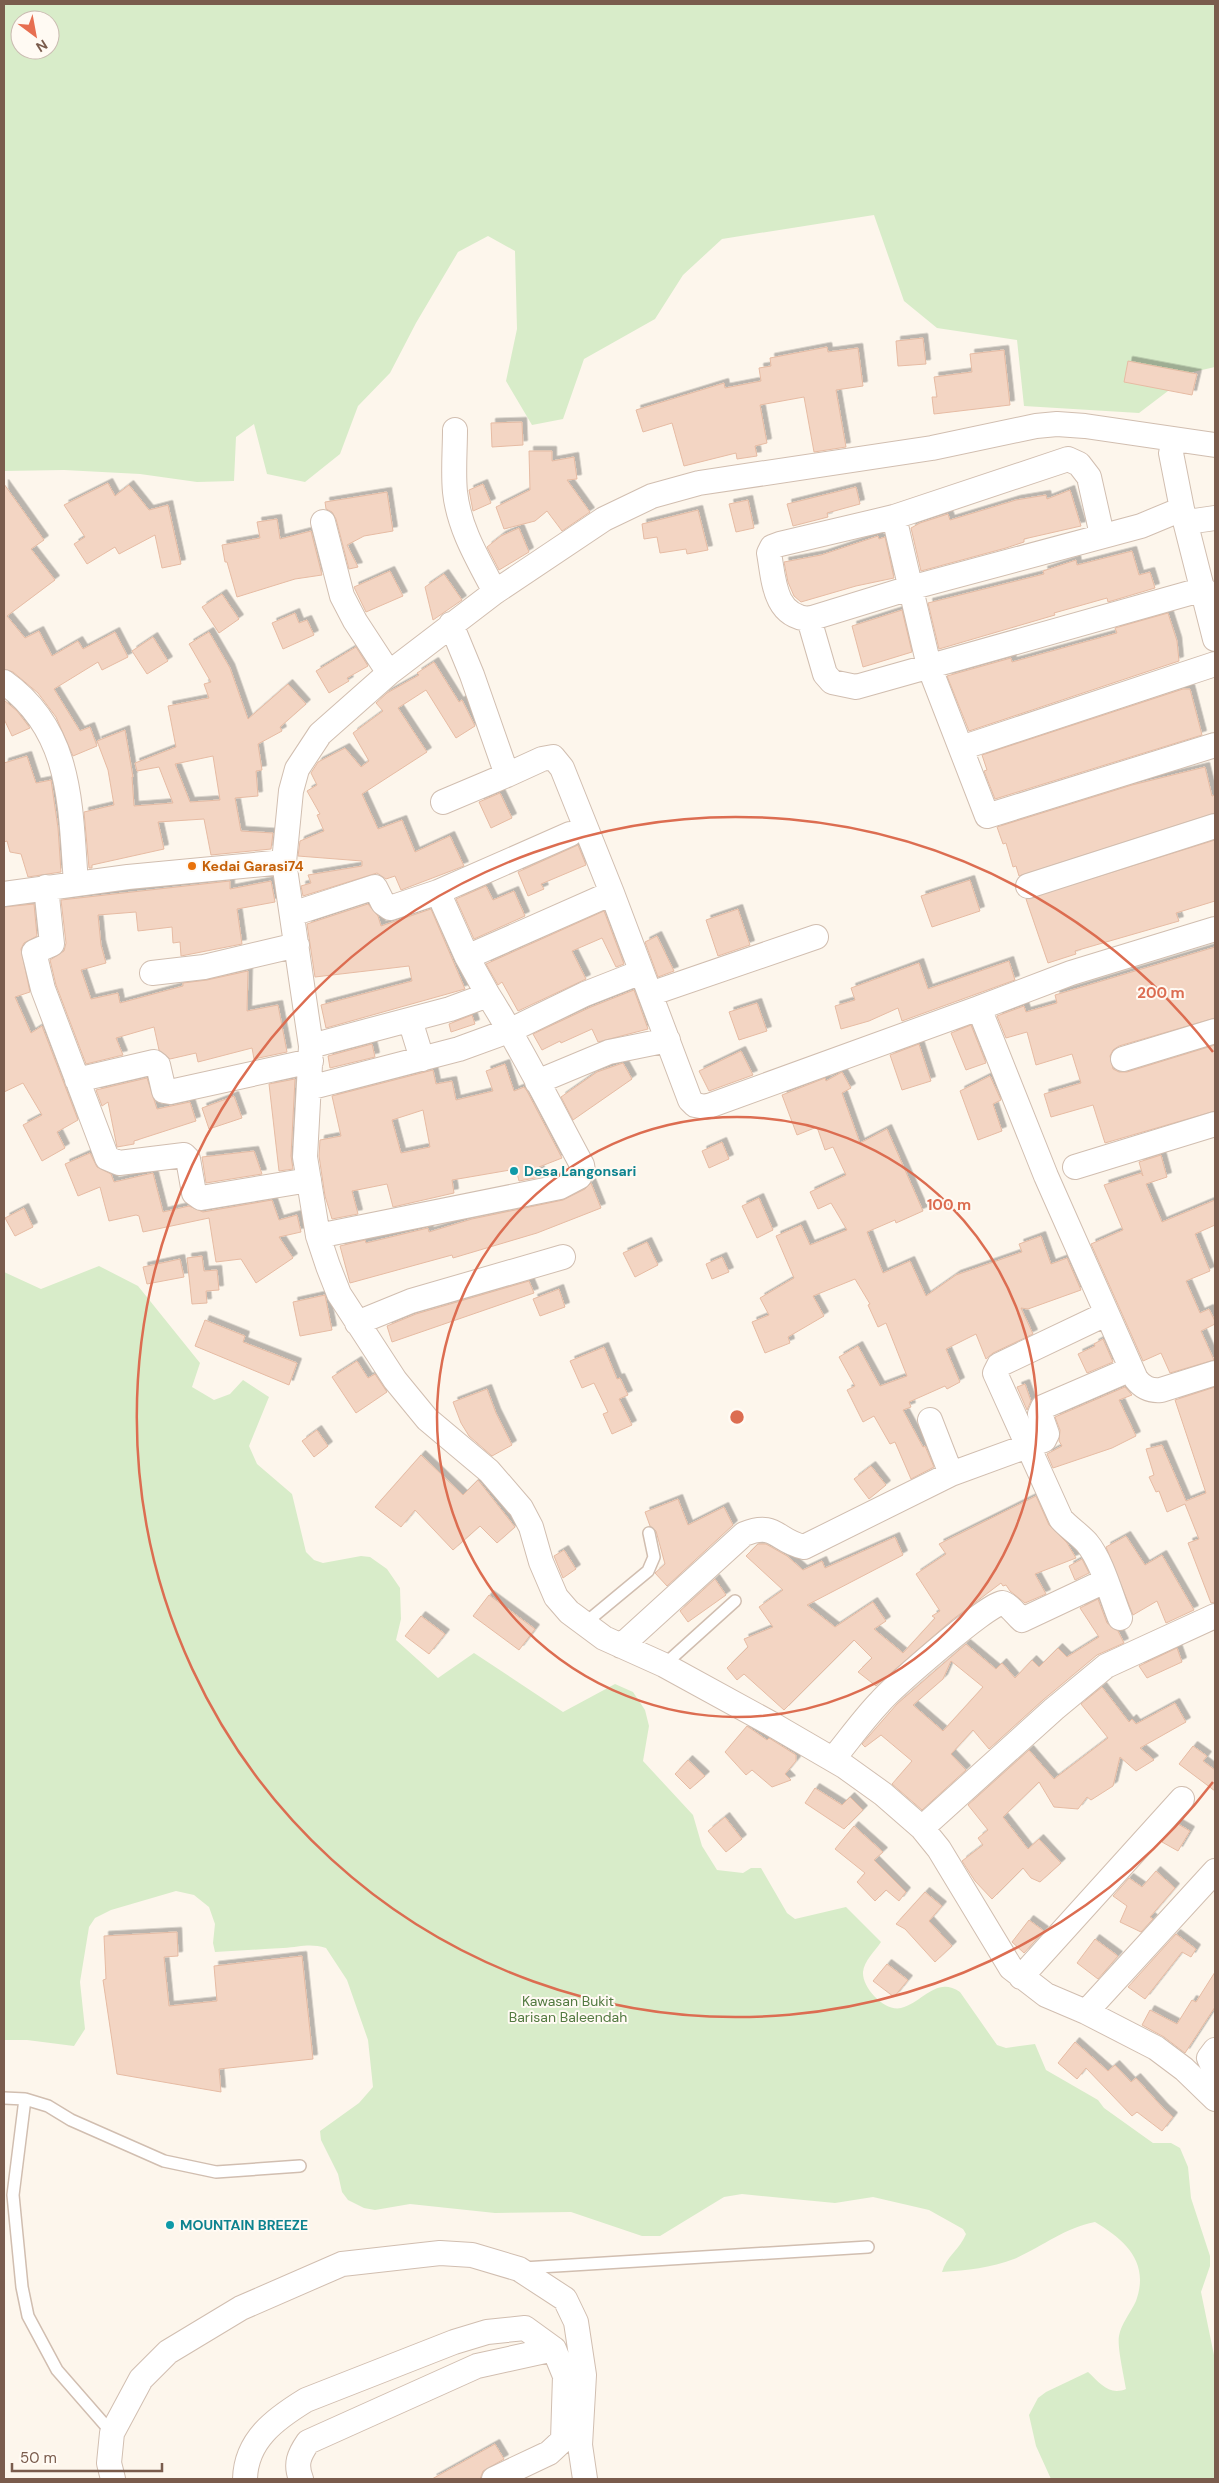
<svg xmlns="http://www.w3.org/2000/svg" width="1219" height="2483" font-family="'DM Sans',sans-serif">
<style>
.green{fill:#d8ecc9;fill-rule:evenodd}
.building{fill:#f3d5c3;stroke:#e6bba3;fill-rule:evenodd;filter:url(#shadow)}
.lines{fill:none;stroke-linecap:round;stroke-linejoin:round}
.service-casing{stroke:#d1beb0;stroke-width:14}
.minor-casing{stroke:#d1beb0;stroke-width:26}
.service{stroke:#fff;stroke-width:11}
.minor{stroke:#fff;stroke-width:24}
.ring{fill:none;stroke:#dc6d51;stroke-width:2.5}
.food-dot{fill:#e8710a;stroke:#fffaf3;stroke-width:2}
.culture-dot{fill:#0f9aa8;stroke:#fffaf3;stroke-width:2}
.labels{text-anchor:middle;stroke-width:4;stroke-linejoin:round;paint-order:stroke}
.food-label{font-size:14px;font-weight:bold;fill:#c56008;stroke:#fffaf3;text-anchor:start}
.culture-label{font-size:14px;font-weight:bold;fill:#0d838f;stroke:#fffaf3;text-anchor:start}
.park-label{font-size:14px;fill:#537a41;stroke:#fffaf3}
.centre{fill:#dc6d51;stroke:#fffaf3;stroke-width:2.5}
.ring-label{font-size:15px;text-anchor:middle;font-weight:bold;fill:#dc6d51;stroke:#fffaf3;stroke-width:4;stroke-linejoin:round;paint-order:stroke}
</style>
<defs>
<filter id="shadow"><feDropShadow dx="4.5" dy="-4.5" stdDeviation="0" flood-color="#0004"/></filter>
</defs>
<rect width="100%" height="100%" fill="#fdf6ec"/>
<path class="green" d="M4 4H1215V367L1193 372 1139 413 1024 406 1017 340 937 328 904 301 874 215 722 239 683 275 655 319 584 359 563 419 532 425 506 381 517 329 515 251 488 236 458 252 416 323 390 373 358 406 340 454 305 482 267 474 254 424 236 437 234 481 197 482 140 474 64 470 4 471ZM20 20H50V50H20Z
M99 1266 138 1286 200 1363 192 1387 214 1400 230 1394 243 1380 269 1397 249 1446 257 1464 292 1494 306 1552 314 1560 323 1563 361 1556 370 1557 387 1569 400 1588 401 1619 396 1640 438 1678 474 1653 563 1712 615 1684 633 1692 645 1710 649 1726 643 1761 693 1815 702 1846 717 1870 743 1873 751 1868H761L787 1913 795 1919 846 1907 881 1942C875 1951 864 1961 863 1972 862 1988 885 2012 901 2008 924 2002 936 1976 960 1992L997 2045 1006 2048 1035 2044 1046 2070 1098 2100 1104 2108 1153 2143H1171L1180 2148 1188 2167 1191 2198 1210 2256V2266L1201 2292 1215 2360V2479H1051L1036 2446 1029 2415 1038 2398 1046 2392 1088 2372C1100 2383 1109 2396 1126 2389 1124 2376 1117 2347 1119 2336 1121 2324 1131 2312 1136 2301 1150 2262 1125 2240 1095 2222 1064 2228 1042 2247 1014 2259 991 2268 967 2270 942 2272 946 2257 960 2249 966 2234L963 2229 929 2210 873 2197 835 2203 742 2194 724 2197 660 2236H642L571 2212 495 2213 410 2204 375 2210 364 2208 348 2200 342 2192 338 2174 321 2140 320 2131 359 2103 373 2087 368 2040 347 1980 326 1948C309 1943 301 1947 283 1948 261 1949 238 1951 215 1952L213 1943 215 1924 209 1907 194 1895 176 1891 111 1910 95 1918 89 1927 80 1982 85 2029 74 2046 27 2040H4V1272L41 1289Z"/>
<path class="building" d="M923 338 926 364 898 366 896 341Z
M827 347 828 352 858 348 863 386 836 390 846 447 814 452 804 397 760 405 767 443 755 446 757 456 737 459 736 453 684 466 672 423 643 432 636 410 724 383 725 388 761 381 759 368 771 366 770 358Z
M1004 350 1010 405 934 414 932 397H937L934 377 972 372 970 354Z
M1128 361 1197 374 1192 395 1124 382Z
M522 422 523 445 492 447 491 423Z
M529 451H552V461L574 457 577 479 567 480 590 512 562 531 547 511 535 521 504 529 496 507 530 490Z
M108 483 115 496 129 485 149 510 168 505 181 564 162 568 155 535 119 554 115 547 87 564 74 544 85 537 64 505Z
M4 484 44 540 31 549 55 580 7 616 25 638 39 631 52 656 78 641 83 649 115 632 128 657 102 670 98 662 54 689 80 731 90 727 97 746 73 756 56 717 38 693 13 672 4 669Z
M483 484 491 503 473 511 469 490Z
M856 487 860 504 827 513 828 517 793 526 787 504Z
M1070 490 1081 526 1024 539V542L1006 548 921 571 911 528 920 523 948 514 950 520 1016 500 1046 495 1047 499Z
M387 492 393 531 364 536 347 545 358 567 349 569 336 519 332 512 326 509 325 502Z
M748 500 754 528 736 532 729 504Z
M698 510 708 550 687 554 686 549 660 553 657 537 644 539 642 524Z
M277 519 280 539 311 531 322 575 295 579 237 597 227 562H225L222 545 260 538 257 522Z
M519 528 529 552 499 570 487 547 501 536Z
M878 536 879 539 885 537 894 578 856 586 801 602 794 596 788 582 784 562 821 555Z
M1132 551 1139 575 1150 572 1155 588 1108 602 1107 598 1054 613 1055 615 939 649 928 603 1044 574 1043 571 1076 560 1077 565Z
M390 571 403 596 366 612 354 587Z
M444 574 462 600 433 620 425 587Z
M222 594 239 619 219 633 202 607Z
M902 610 912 652 863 667 852 626Z
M295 613 299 623 307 620 314 635 283 649 272 623Z
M1168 613 1177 641 1179 661 969 731 947 676 1011 658 1012 662 1117 633 1115 628Z
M209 632 230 668 248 719 288 684 306 704 280 727 282 731 258 744 262 770 256 771 258 796 235 798 241 831 273 833 271 849 211 855 204 819 158 822 164 849 92 865V868H89L84 812 114 805 108 770 97 741 125 730 133 777H132L134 806 173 803 159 767 137 771 135 763 176 747 168 706 209 698 204 684 211 682 189 644ZM213 756 220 800 190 802 175 764Z
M153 637 168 661 147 674 132 651Z
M356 647 368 666 347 678 349 681 329 693 316 671Z
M434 662 459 702 462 700 475 726 456 738 426 690 398 708 427 752 362 794 378 829 402 820 415 852 450 836 464 866 401 890 395 876 386 879 377 873 303 896 301 886 311 883 308 875 362 866V861L298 856 300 841 324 831 317 815 320 814 307 791 317 785 311 773 318 762 345 748 361 767 369 761 353 733 383 711 376 703 387 693 419 675 417 673Z
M1183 689H1190L1202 735 995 799 984 771 987 770 982 755Z
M4 700 17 711 30 728 12 736 4 719Z
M27 756 36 783 51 780 58 828 61 872 28 877 21 854 10 852 7 841 4 842V763Z
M1205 767 1212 796 1215 795V813L1019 876 1016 866 1013 867 1006 843 1003 844 997 827 1132 785Z
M500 793 512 818 491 828 479 802Z
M1215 840V901L1176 913 1179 921 1075 951 1076 954 1048 963 1026 899Z
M578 845 586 865 541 884 544 889 528 896 518 872Z
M970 880 980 911 932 927 921 896Z
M230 881V889L271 881 275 902 237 909 242 944 181 956 180 942 173 943 172 927 138 931 136 912 98 915 101 945 106 963 81 970 91 999 118 993 120 1003 183 986V983L207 980 248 971 247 1011 278 1005 287 1052 254 1059 252 1048 198 1062 196 1053 170 1059 159 1050 154 1027 116 1038 123 1055 86 1064 56 985 50 960 64 951 66 943 61 900Z
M486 886 493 900 514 891 525 916 474 939 456 899Z
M34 904 37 936 24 943 21 949 30 992 15 997 31 1033 42 1026 78 1120 57 1132 65 1148 42 1161 23 1125 42 1115 23 1083 4 1092V907Z
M368 904 378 916 381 926 431 909 465 989 326 1028 321 1005 412 981 409 966 315 977 307 924Z
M738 909 750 945 718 956 706 920Z
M604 911 624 964 616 967 602 938 572 951 586 979 518 1011 502 982 498 985 486 964Z
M657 936 674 971 658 977 645 942Z
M1215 947V1018L1119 1046 1113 1050 1110 1056 1113 1069 1119 1072H1127L1215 1045V1111L1105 1143 1093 1105 1051 1117 1044 1094 1081 1083 1072 1054 1036 1065 1027 1032 1006 1038 997 1016 1024 1006 1026 1012 1057 1003 1055 995Z
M1009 961 1015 980 902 1021 898 1008 869 1021 841 1029 835 1006 855 1000 851 988 919 963 928 989Z
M634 990 648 1029 598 1042 592 1029 561 1043 560 1041 542 1050 533 1034 591 1007Z
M757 1003 767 1031 739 1040 729 1012Z
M472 1015 475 1024 451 1032 449 1024Z
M971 1025 986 1063 966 1070 951 1033Z
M372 1044 375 1057 330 1068 328 1056Z
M919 1044 931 1081 902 1090 890 1055Z
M741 1051 753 1075 709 1091 699 1071Z
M623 1063 632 1079 573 1120 561 1097 597 1072Z
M505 1064 514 1091 524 1087 527 1091 562 1158 539 1167 541 1177 519 1181 516 1169 452 1180 454 1193 393 1207 387 1184 352 1191 358 1214 332 1219 325 1196 319 1156 320 1140 341 1136 332 1096 433 1070 436 1084 452 1081 456 1100 493 1091 486 1071ZM423 1110 430 1147 401 1153 392 1120Z
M842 1072 851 1088 842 1093 860 1143 887 1129 923 1211 896 1223 895 1220 867 1232 883 1273 910 1261 926 1296 956 1275 1022 1252 1019 1244 1041 1236 1051 1264 1067 1258 1081 1290 1028 1309 1021 1308 1033 1334 993 1353 986 1359 976 1334 946 1349 960 1382 947 1389 945 1386 909 1402 911 1407 903 1410 923 1447 925 1446 934 1467 911 1479 895 1442 890 1444 874 1416 863 1422 847 1390 855 1386 839 1357 858 1346 880 1386 907 1376 886 1323 878 1327 868 1305 870 1304 855 1279 813 1296 824 1316 788 1337 790 1343 765 1353 752 1322 769 1315 760 1298 794 1278 776 1236 801 1225 810 1245 847 1230 831 1203 818 1209 810 1192 846 1175 833 1147 825 1150 817 1127 797 1135 782 1095 825 1078 826 1081Z
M990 1076 1001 1100 993 1104 1002 1131 978 1140 960 1091Z
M147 1078 157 1109 190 1102 196 1121 134 1141V1144L117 1147 108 1102 102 1106 96 1090Z
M295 1079 291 1156 293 1169 279 1171 269 1084Z
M234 1096 242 1118 209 1129 202 1108Z
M722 1142 729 1159 709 1168 702 1151Z
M254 1151 262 1174 206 1183 202 1157Z
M90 1153 97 1167 111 1174 114 1182 153 1173 163 1212 189 1206 203 1212 272 1200 279 1220 297 1215 301 1232 279 1237 293 1258 256 1283 241 1259 216 1262 209 1218 143 1232 139 1216 136 1215 109 1221 100 1187 78 1196 65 1164Z
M1161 1155 1167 1177 1146 1184 1162 1222 1215 1200V1225L1195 1234 1210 1271 1186 1281 1200 1313 1209 1309 1215 1321V1324L1201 1331 1214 1360 1170 1373 1161 1353 1143 1361 1091 1244 1123 1230 1104 1185 1141 1173 1143 1176 1139 1162Z
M591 1183 601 1208 537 1233 453 1258 452 1255 350 1283 340 1246 365 1240 366 1243 428 1228 429 1232 472 1219 563 1200 585 1189Z
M759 1198 773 1230 757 1238 742 1206Z
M24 1208 33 1227 15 1236 5 1218Z
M647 1242 658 1265 635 1277 623 1253Z
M202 1256 204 1271 217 1270 219 1290 206 1291 207 1303 192 1304 187 1258Z
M722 1257 729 1272 712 1279 706 1264Z
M180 1259 184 1277 147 1284 143 1267Z
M529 1281 534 1293 392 1342 387 1326 416 1314Z
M559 1289 565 1307 540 1316 533 1299Z
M325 1295 332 1330 300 1336 293 1302Z
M205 1320 245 1336 243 1342 297 1363 289 1385 195 1346Z
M1103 1339 1113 1362 1087 1373 1078 1354 1095 1346 1094 1344Z
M604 1347 617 1379 620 1378 628 1395 619 1399 632 1425 612 1434 603 1414 608 1412 594 1383 582 1388 570 1361Z
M357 1361 368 1378 375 1374 387 1392 356 1413 332 1377Z
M1025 1384 1031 1401 1027 1410 1017 1387Z
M1125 1387 1132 1395 1119 1400 1136 1436 1112 1448 1053 1468 1047 1454 1062 1446 1059 1441 1060 1430 1055 1417Z
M1215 1387V1602L1211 1603 1188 1543 1199 1539 1185 1504 1167 1512 1159 1491 1156 1492 1149 1477 1154 1475 1146 1449 1162 1445 1186 1501 1206 1493 1175 1400Z
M487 1389 496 1413 512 1445 492 1456 469 1436 461 1423 453 1402Z
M317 1430 328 1446 314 1457 302 1441Z
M421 1455 463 1495 478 1480 515 1527 497 1543 480 1526 453 1550 415 1510 401 1527 375 1507Z
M871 1466 886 1485 869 1499 854 1479Z
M1036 1496 1049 1525 1067 1543 1076 1558 1035 1574 1046 1594 1025 1603 1010 1591 1006 1585 1003 1586 1001 1583 952 1620 876 1686 858 1672 872 1658 854 1640 784 1710 744 1674 737 1680 727 1668 748 1647 744 1639 773 1627 759 1607 783 1590 746 1556 758 1544H766L787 1556 803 1570 822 1561 825 1568 895 1537 903 1555 807 1605 835 1627 873 1602 886 1621 874 1629 903 1653 935 1618 932 1616 940 1611 916 1574 946 1554 939 1544Z
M678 1499 688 1525 724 1507 733 1525 667 1586 655 1573 665 1564 656 1531 650 1526 645 1512Z
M1126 1536 1145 1565 1162 1555 1194 1610 1166 1623 1157 1601 1133 1615 1106 1547Z
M564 1550 576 1569 563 1578 554 1556Z
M1082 1559 1089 1573 1075 1580 1069 1566Z
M715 1579 726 1595 688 1622 680 1611Z
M489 1595 535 1629 519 1650 473 1616Z
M1098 1599 1107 1623 1118 1631 1124 1643 1097 1655 1043 1700 989 1749 973 1730 951 1754 966 1770 922 1810 892 1784 912 1761 881 1735 865 1747 862 1744 897 1704 966 1644 996 1669 1002 1663 1015 1678 1032 1660 1039 1667 1058 1648 1067 1657 1099 1637 1080 1608ZM951 1661 983 1687 943 1731 913 1705 943 1679Z
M421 1616 445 1634 429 1654 405 1636Z
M1177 1648 1182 1662 1147 1678 1139 1666Z
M1102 1687 1129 1722 1132 1719 1136 1724 1175 1703 1186 1722 1140 1748 1154 1760 1136 1771 1120 1757 1113 1786 1091 1800 1087 1797 1078 1809 1054 1807 1039 1782 1003 1817 1028 1849 1039 1839 1061 1863 1040 1882 1031 1878 1023 1868 992 1899 975 1881 962 1861 983 1845 978 1838 988 1830 968 1805 1029 1750 1054 1779 1108 1738 1081 1704Z
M747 1726 767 1740 769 1738 796 1755V1761L785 1774 791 1780 772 1787 752 1770 746 1775 725 1752Z
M1193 1746 1207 1756 1203 1761 1215 1770V1791L1179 1764Z
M688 1760 705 1776 690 1789 675 1774Z
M815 1788 842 1805 850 1797 863 1810 844 1829 805 1803Z
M725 1817 742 1839 726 1852 708 1831Z
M1178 1824 1190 1831 1178 1851 1162 1842Z
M854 1826 883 1852 874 1860 906 1892 899 1901 886 1890 875 1901 857 1882 865 1873 835 1849Z
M1156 1871 1175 1888 1150 1917 1153 1919 1141 1932 1120 1922 1127 1906 1113 1896 1129 1878 1142 1887Z
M925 1892 942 1906 929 1921 952 1946 935 1962 905 1929 896 1924Z
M1029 1920 1044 1931 1024 1953 1012 1942Z
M177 1932 178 1956 164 1957 169 2006 217 2001 214 1966 302 1956 313 2059 219 2069 221 2092 117 2074 103 1980 106 1979 104 1936Z
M1176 1934 1196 1949 1191 1957 1182 1952 1145 1999 1128 1987Z
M1095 1939 1118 1956 1098 1979 1077 1963Z
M887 1964 908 1980 894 1997 873 1981Z
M1215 1972V2007L1185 2053 1164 2037 1142 2025 1150 2010 1177 2024 1192 2000 1196 2002Z
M1075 2042 1108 2071 1115 2065 1131 2082 1136 2078 1164 2109 1173 2117 1162 2131 1137 2112 1132 2116 1086 2068 1077 2079 1058 2063Z
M495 2444 504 2459 483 2471 480 2479H432Z"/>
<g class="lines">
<defs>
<path id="service" d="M584 1624 648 1571 654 1557 649 1533
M664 1665 735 1601
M4 2098 25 2099 13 2195 22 2287 28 2316 57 2370 112 2433
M25 2099 48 2106 71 2120 164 2161 216 2172 300 2166
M523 2268 868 2247"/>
<path id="minor" d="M455 430C455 450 453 472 455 492 459 529 479 561 495 592
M1215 445 1085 426 1057 424 1036 426 932 448 699 483 652 496 604 519 495 592 389 673 320 734 297 769 291 791 284 862 311 1046 305 1157 318 1236 328 1266 339 1294 395 1380 427 1419 489 1471 521 1508 531 1527 541 1562 556 1597 569 1612 604 1638 664 1665 770 1723 844 1766 883 1794 922 1828 939 1849 1011 1968 1046 1995 1086 2012 1156 2048 1184 2069 1215 2099
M1171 453 1182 509
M894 517 929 666 987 816 1215 745
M323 522 342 596 355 621 389 673
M1187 522 1215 518
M1102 535 1089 477 1079 464 1068 459 894 517 780 544 772 547 769 553C774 581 774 616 809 619L910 588 1141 526 1182 509 1215 639
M809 619 825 674 832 682 856 687 1204 589
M451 624 472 675 507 775 542 759 553 757 562 768 612 893 690 1100 695 1105 706 1107 979 1008 1046 1176 1136 1379C1143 1388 1150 1391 1161 1390L1215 1373
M4 682C73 731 70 807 76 883
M961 748 1215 664
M443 802 507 775
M1028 886 1215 826
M46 887 52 944 34 952 43 989 107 1158 119 1163 184 1155 188 1159 194 1193 201 1198 309 1180
M438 892 467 957 488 995
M4 894 128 877 284 862
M292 914 375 887 383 903 390 908 438 892 570 834
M467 957 612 893
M152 973 204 967 297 945
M650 994 816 937
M979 1008 1071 973 1215 929
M410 1020 422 1059
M311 1046 450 1009 488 995C523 1050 551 1108 582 1165L583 1171 579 1177 560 1187 318 1236
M1123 1059 1215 1031
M77 1080 154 1062 158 1065 164 1091 170 1092 311 1061
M537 1082 609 1052 668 1040
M309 1088 459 1049 511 1030 585 994 641 972
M1075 1167 1215 1124
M1106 1314 999 1365 995 1373 1061 1519C1069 1528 1079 1534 1087 1543 1102 1561 1111 1596 1120 1618
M357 1323 411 1301 563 1257
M930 1420 951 1474
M621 1646 744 1534C776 1521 776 1541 804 1547L951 1474 1044 1440 1047 1434 1040 1414 1043 1407 1131 1369
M833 1759C848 1741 862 1721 879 1703 892 1688 988 1603 1002 1603 1009 1604 1017 1616 1022 1620L1105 1581
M922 1828 1054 1709 1106 1666 1215 1616
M1021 1977 1182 1799
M1086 2012 1215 1871
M1215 2050 1209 2058 1215 2071
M113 2479 109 2463 112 2433 141 2379 168 2352 241 2308 342 2264 440 2253 472 2255 519 2269 565 2299 576 2322 584 2375 580 2445 585 2479
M245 2479C246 2440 275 2419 306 2400L454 2342 487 2332 525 2328 554 2349 565 2376 584 2375
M301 2479C295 2464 299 2455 308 2442L477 2366 554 2349
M494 2479 549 2453 563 2440 565 2376"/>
</defs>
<use href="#service" class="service-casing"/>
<use href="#minor" class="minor-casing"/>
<use href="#service" class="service"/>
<use href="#minor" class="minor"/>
</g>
<g class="ring">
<circle cx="737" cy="1417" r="300"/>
<path d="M1213 1782A600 600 0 1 1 1213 1052"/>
</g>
<circle class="food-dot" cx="192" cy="866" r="5"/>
<g class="culture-dot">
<circle cx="514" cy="1171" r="5"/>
<circle cx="170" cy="2225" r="5"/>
</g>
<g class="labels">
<g class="food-label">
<text x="202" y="871">Kedai Garasi74</text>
</g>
<g class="culture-label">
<text x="524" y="1176">Desa Langonsari</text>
<text x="180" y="2230">MOUNTAIN BREEZE</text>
</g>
<g class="park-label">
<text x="568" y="2006">Kawasan Bukit<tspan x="568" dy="16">Barisan Baleendah</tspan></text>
</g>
</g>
<circle cx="737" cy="1417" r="8" class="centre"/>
<g class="ring-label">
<text x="1161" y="998">200 m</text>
<text x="949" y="1210">100 m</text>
</g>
<rect width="1219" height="2483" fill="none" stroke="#7a5c4d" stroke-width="10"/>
<g transform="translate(35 35) rotate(148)"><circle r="24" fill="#fffaf3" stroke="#cabbb1"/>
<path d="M0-4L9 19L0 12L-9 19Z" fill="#e76f51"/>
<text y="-8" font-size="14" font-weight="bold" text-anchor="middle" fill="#7a5c4d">N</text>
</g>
<path d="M12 2463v8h150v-8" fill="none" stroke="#7a5c4d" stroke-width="2.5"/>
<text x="20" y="2463" font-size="15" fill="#7a5c4d" stroke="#fffaf3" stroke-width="4" paint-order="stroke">50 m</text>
</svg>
